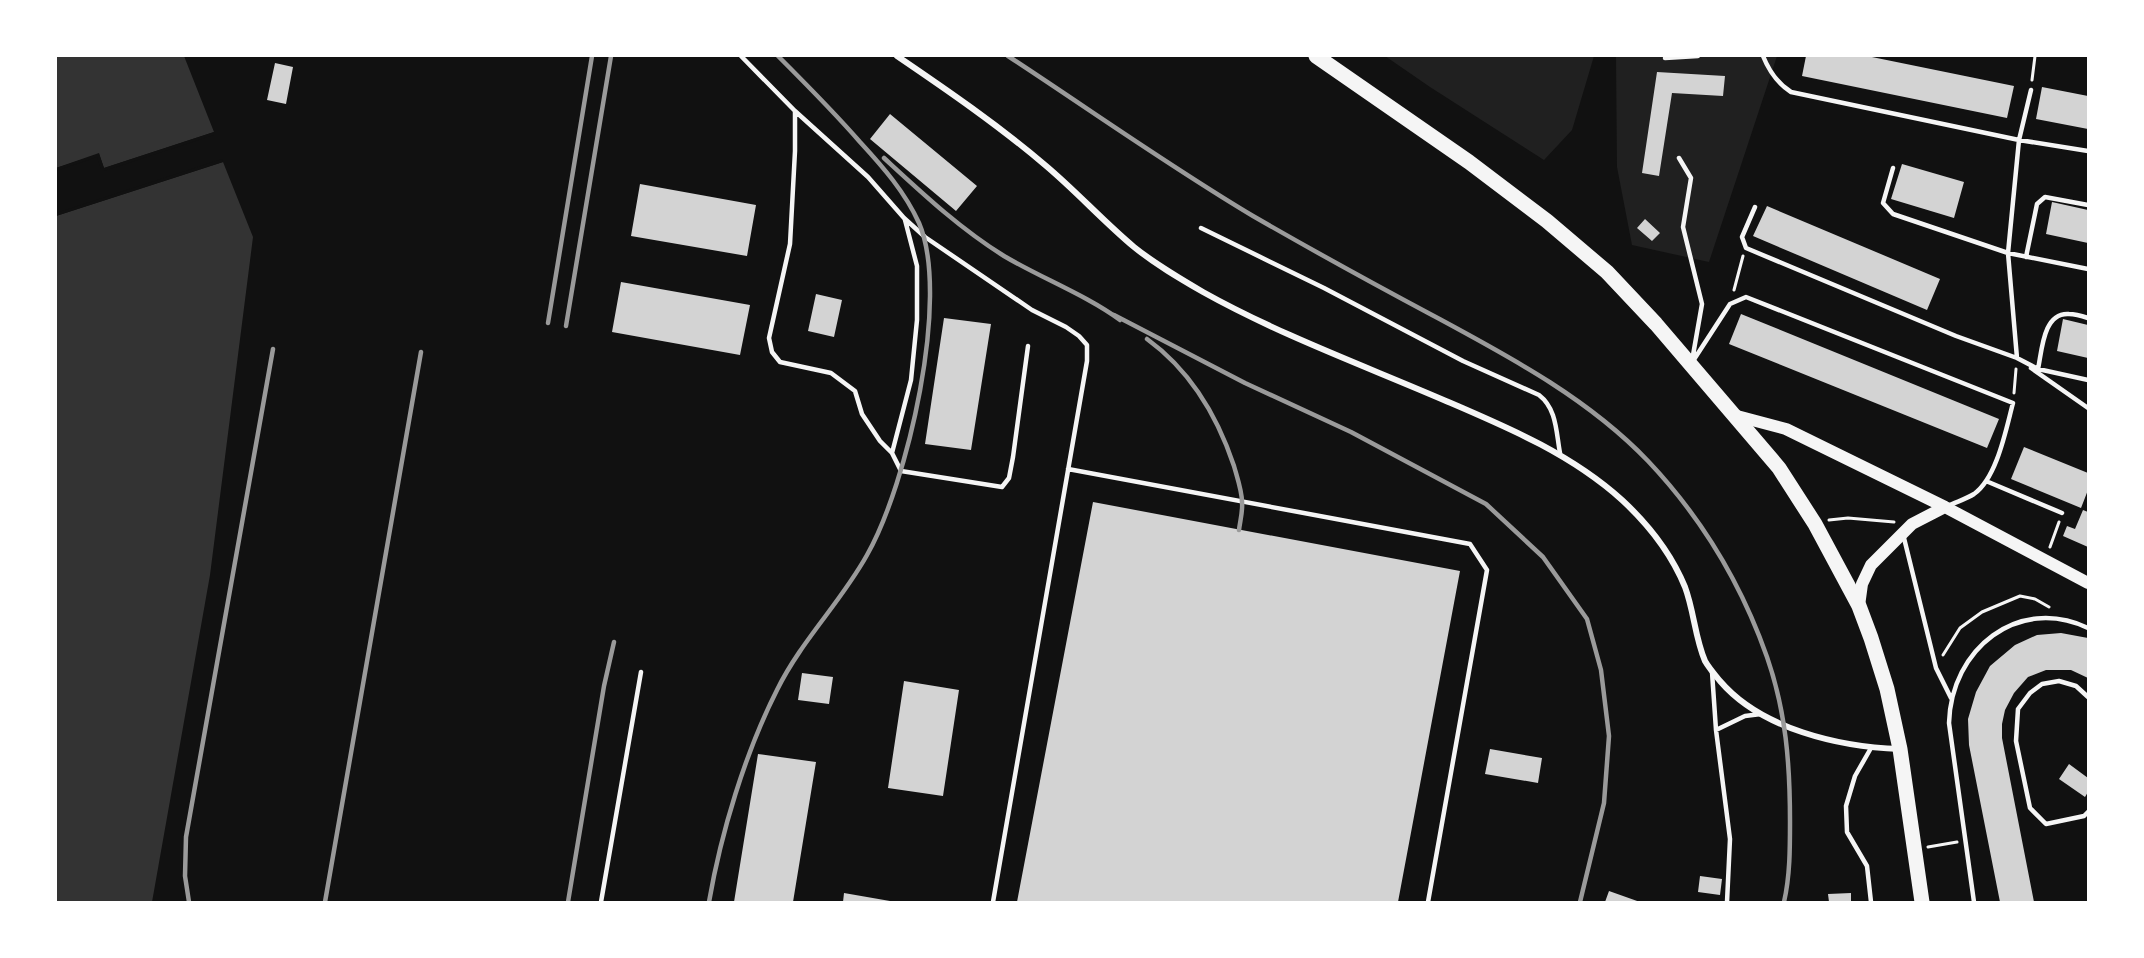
<svg xmlns="http://www.w3.org/2000/svg" width="2144" height="958" font-family="Spectral,serif">
<style>
.green{fill:#202020}
.water{fill:#333}
.pier{fill:#111}
.building{fill:#d3d3d3}
.lines{fill:none;stroke-linecap:round;stroke-linejoin:round}
.path{stroke:#f5f5f5;stroke-width:3}
.service{stroke:#f5f5f5;stroke-width:4.5}
.minor{stroke:#f5f5f5;stroke-width:6}
.secondary{stroke:#f5f5f5;stroke-width:12}
.primary{stroke:#f5f5f5;stroke-width:15}
.rail{stroke:#9a9a9a;stroke-width:4.5}
</style>
<rect width="100%" height="100%" fill="#111"/>
<path class="green" d="M1385 56H1594L1572 130 1544 160 1430 87Z
M1616 56H1777L1709 262 1632 245 1617 167Z"/>
<path class="water" d="M56 56H184L214 132 104 168 99 154 56 168Z
M223 162 253 237 210 575 152 902H56V216Z"/>
<path class="pier" d="M214 132V135L104 171 101 169 97 157 56 171V168L99 153 104 168Z
M222 159 223 162 56 216V213Z"/>
<path class="building" d="M1806 56H1867L2014 86 2007 118 1802 76Z
M275 63 293 67 286 104 267 100Z
M1657 72 1725 76 1723 96 1672 93 1659 176 1642 173Z
M2042 87 2088 96V129L2036 119Z
M890 114 977 186 956 211 870 139Z
M1902 164 1964 182 1954 218 1891 199Z
M640 184 756 205 747 256 631 236Z
M2052 202 2088 210V243L2046 234Z
M1767 206 1940 279 1927 310 1753 236Z
M1645 219 1660 233 1652 241 1637 228Z
M621 282 750 305 740 355 612 332Z
M816 294 842 300 834 337 808 331Z
M1741 314 1999 419 1987 448 1729 344Z
M944 318 991 324 971 450 925 444Z
M2063 319 2088 325V358L2057 351Z
M2024 447 2088 473V490L2081 508 2011 479Z
M1093 502 1460 571 1398 902H1017Z
M2083 510 2088 512V547L2063 536 2067 526 2075 529Z
M2061 633 2088 638V678L2071 670H2046L2028 677 2014 693 2005 710 2002 724V738L2034 902H2000L1969 745 1968 719 1976 692 1990 666 2015 645 2037 635Z
M802 673 833 677 829 704 798 700Z
M904 681 959 690 943 796 888 788Z
M1490 749 1542 758 1538 783 1485 774Z
M758 754 816 762 793 902H734Z
M2069 764 2088 778V792L2085 797 2059 779Z
M1700 876 1722 879 1720 895 1698 892Z
M1609 891 1640 902H1605Z
M844 893 890 901V902H843Z
M1851 893V902H1829L1828 894Z"/>
<g class="lines">
<path class="path" d="M2032 80 2035 56
M1734 290 1743 256
M2014 393 2016 369
M1829 520 1848 518 1894 522
M2050 547 2059 522
M1943 655 1960 628 1982 612 2020 596 2035 599 2049 607
M1928 847 1957 842"/>
<path class="service" d="M741 56 795 111 868 177 904 218 925 237 1032 310 1066 327 1079 336 1087 345V361L993 902
M1763 56C1769 71 1777 83 1791 92L2019 140 2088 151
M1665 58 1698 56
M795 112V151L790 244 769 338 772 352 780 362 831 373 855 391 862 414 880 441 892 453 901 471 1002 487 1009 478 1013 457 1028 346
M1679 158 1691 178 1683 227 1702 304 1692 361
M1893 168 1883 203 1893 214 2008 253 2088 269
M1755 207 1742 237 1746 248 1956 336 2017 358 2038 369 2088 380
M1201 228 1324 288 1463 361 1539 395C1557 409 1556 432 1560 453
M2026 257 2037 204 2045 197 2088 205
M2017 358 2008 253 2019 140 2031 90
M1693 361 1730 304 1746 297 2013 403C2006 429 1997 478 1974 494 1966 499 1956 502 1948 506
M2031 368 2088 408
M2038 369C2042 351 2043 312 2069 314 2075 314 2082 316 2088 318
M892 453 911 380 917 320V266L905 220
M1068 469 1470 544 1487 570 1428 902
M1986 481 2062 513
M1903 534 1936 668 1951 698
M1712 672 1716 730 1730 839 1727 902
M2088 697 2076 686 2059 681 2042 684 2030 693 2018 709 2016 741 2030 808 2046 824 2084 816 2088 812
M1716 730 1745 716 1761 714
M1871 748 1855 776 1846 806 1847 832 1867 866 1871 902
M601 902 641 672
M1974 902 1949 723C1951 649 2018 595 2088 628"/>
<path class="minor" d="M897 56C947 90 998 125 1045 165 1076 191 1103 221 1134 247 1155 264 1179 278 1203 292 1280 335 1365 366 1446 401 1509 428 1571 454 1622 500 1649 525 1671 553 1685 587 1694 611 1695 638 1705 661 1709 668 1715 675 1720 681 1761 729 1839 747 1900 749"/>
<path class="secondary" d="M1737 416 1786 429 1945 507 2088 583
M1859 606 1862 584 1871 565 1912 524 1945 507"/>
<path class="primary" d="M1316 56 1469 162 1547 221 1607 272 1656 324 1779 468 1815 524 1859 606 1871 638 1887 689 1900 749 1922 902"/>
<path class="rail" d="M1008 56C1089 109 1169 166 1253 216 1312 250 1372 283 1432 315 1508 356 1588 398 1648 461 1701 517 1741 583 1767 657 1786 712 1790 763 1790 822 1790 848 1790 876 1784 902
M884 158C922 193 959 228 1004 256 1041 278 1086 295 1120 320
M1114 315 1245 383 1351 432 1486 504 1543 557 1587 619 1601 670 1609 736 1604 803 1580 902
M548 323 592 56
M566 326 611 56
M1147 339C1191 371 1217 415 1234 466 1237 477 1242 491 1242 502 1243 511 1240 521 1239 530
M189 902 185 876 186 837 273 349
M325 902 421 352
M568 902 604 686 614 642
M709 902C721 833 745 753 777 690 801 641 841 602 867 555 907 485 951 297 919 223 905 192 883 167 860 142 834 112 806 84 778 56"/>
</g>
<rect width="2144" height="958" fill="none" stroke="#ffffff" stroke-width="114"/>
</svg>
